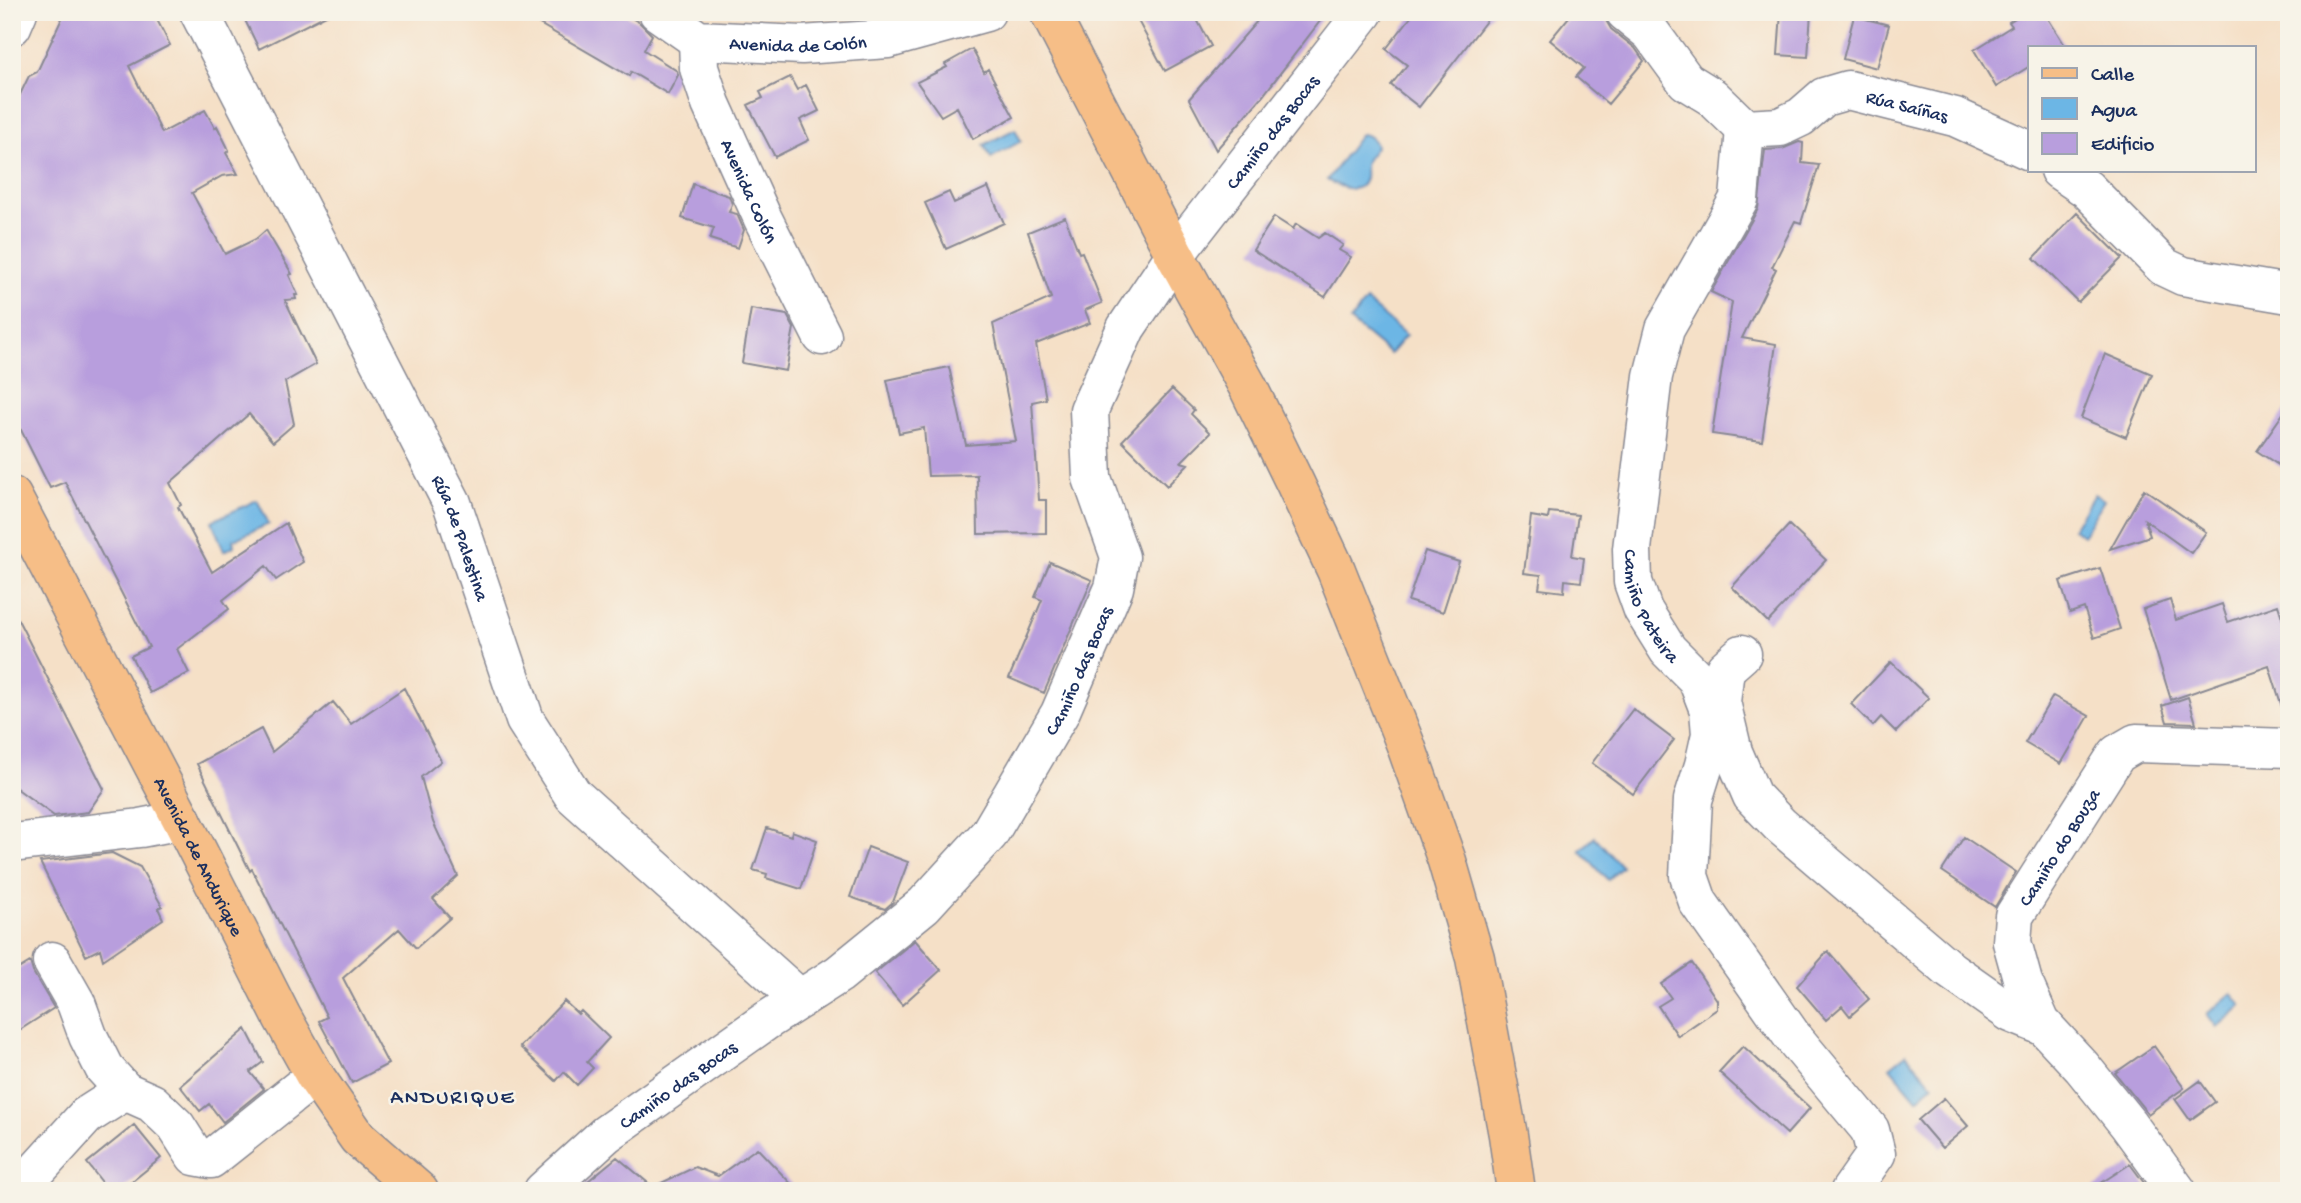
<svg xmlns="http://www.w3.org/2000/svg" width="2301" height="1203" font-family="'Gochi Hand',sans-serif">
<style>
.water{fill:#6cb6e5;stroke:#4472a2;stroke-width:2}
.building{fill:#b89edd}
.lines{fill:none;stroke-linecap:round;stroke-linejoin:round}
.minor-casing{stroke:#888892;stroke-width:41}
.major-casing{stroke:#888892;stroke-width:41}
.minor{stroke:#fff;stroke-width:38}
.major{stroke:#f6be87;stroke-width:38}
.labels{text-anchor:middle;stroke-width:5;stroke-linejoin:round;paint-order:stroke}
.street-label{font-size:19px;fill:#1b2f5e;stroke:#f7f3e8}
.neighbourhood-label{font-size:21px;letter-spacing:2px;fill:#1b2f5e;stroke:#f7f3e8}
</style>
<rect width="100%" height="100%" fill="#f7f3e8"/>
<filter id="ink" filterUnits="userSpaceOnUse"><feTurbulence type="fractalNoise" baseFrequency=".0143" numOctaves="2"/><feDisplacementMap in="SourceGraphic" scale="14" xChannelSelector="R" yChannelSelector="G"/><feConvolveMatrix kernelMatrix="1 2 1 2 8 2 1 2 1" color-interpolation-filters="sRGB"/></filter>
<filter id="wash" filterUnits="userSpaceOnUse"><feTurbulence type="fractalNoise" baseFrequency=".00686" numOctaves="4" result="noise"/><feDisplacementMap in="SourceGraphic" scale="28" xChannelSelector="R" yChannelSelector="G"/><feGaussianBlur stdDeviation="1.57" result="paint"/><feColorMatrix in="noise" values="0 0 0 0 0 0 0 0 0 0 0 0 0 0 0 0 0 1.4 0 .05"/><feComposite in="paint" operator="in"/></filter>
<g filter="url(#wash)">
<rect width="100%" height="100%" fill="#f5e0c7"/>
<path class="water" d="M1015 129 1021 141 991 158 984 145Z
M1361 134C1368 134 1375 140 1376 147 1374 151 1368 156 1366 161 1364 166 1366 173 1365 178 1361 197 1338 186 1327 180Z
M1366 301 1406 335 1390 354 1350 321Z
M2094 494 2104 500 2083 535 2073 529Z
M257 500 269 524 233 540 234 546 224 551 212 521Z
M1595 837 1622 867 1608 880 1580 850Z
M2232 993 2242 1006 2217 1027 2207 1014Z
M1906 1054 1933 1085 1917 1099 1890 1067Z"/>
<g id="blocks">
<path class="building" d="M65 12H153L170 45 129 66 162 133 205 110 215 128 217 126 229 150 226 153 238 174 222 176 192 193 225 254 256 239 266 230 292 274 289 275 298 295H295L296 299 285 300 316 364 285 382 294 424 273 442 249 414 170 483 181 505 178 507 212 572 286 523 303 562 276 580 266 566 223 600 229 609 177 649 189 673 150 693 131 656 149 647 65 482 50 488 12 412V111L29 76 37 72Z
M241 12H332L259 49Z
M519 12H621L640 23 652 35 644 50 677 71 678 75 668 94 631 72 629 76Z
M1149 12H1193L1211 46 1165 71 1137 19Z
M1265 12H1327L1262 97 1216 150 1189 99Z
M1415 12H1493L1419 107 1391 85 1407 65 1386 49Z
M1573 12H1601L1611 29 1635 48 1644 61 1608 104 1576 77 1584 68 1550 40Z
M1781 12H1811L1808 57 1778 55Z
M2025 12H2044L2066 47H2030V66L1996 87 1974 50 2012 26 2009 22Z
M1854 16 1889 25 1877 68 1843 59Z
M972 49 984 72 988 69 1014 117 973 139 957 107 941 116 917 82 947 67 945 64Z
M790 77 797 90 806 85 819 111 800 120 809 140 775 157 748 105 763 98 760 92Z
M1799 142 1803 143 1802 163 1819 165 1801 223 1795 221 1772 267 1776 269 1742 338 1776 344 1762 441 1712 434 1732 302 1711 292 1758 209 1765 150 1782 149Z
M693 184 729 196 732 204 729 212 737 214 744 230 738 248 710 239 714 228 682 218Z
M988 187 1004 223 946 249 925 203 949 192 954 203Z
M2077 213 2122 258 2078 302 2034 258Z
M1065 217 1079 253 1082 252 1102 303 1085 310 1090 323 1036 344 1046 399 1032 402 1039 500H1046V533L978 534 977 475 928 476 924 428 899 433 887 380 949 367 966 445 1016 441 993 324 1051 298 1028 232Z
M1274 217 1293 229 1296 224 1318 238 1325 233 1343 245 1339 250 1351 257 1325 297 1253 250Z
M751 309 787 315 794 328 786 371 742 363Z
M2105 354 2152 374 2126 437 2081 418Z
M1172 389 1194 410 1191 414 1210 433 1181 462 1188 464 1167 486 1122 441Z
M2289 405V472L2257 451Z
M2144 489 2206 532 2191 553 2145 520 2150 536 2110 549Z
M1549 512 1578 515 1572 556 1584 558 1581 582 1565 580 1564 592 1539 589 1541 575 1524 573 1531 516 1548 519Z
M1789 525 1826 560 1768 622 1732 587Z
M1425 551 1459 562 1443 612 1408 601Z
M1050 562 1092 580 1044 693 1009 678 1042 600 1035 597Z
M2100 568 2120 629 2094 638 2084 608 2070 613 2060 581Z
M2170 600 2176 620 2222 604 2228 622 2278 605 2289 639V712L2284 713 2269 666 2171 700 2143 609Z
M12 608 104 789 88 812 54 816 12 785Z
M1891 662 1929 698 1896 732 1881 717 1873 726 1851 704Z
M404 688 441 761 421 777 433 822 458 876 433 899 450 918 416 948 399 929 343 978 388 1064 352 1083 319 1021 327 1017 252 869 250 871 197 764 261 729 272 752 333 702 351 724Z
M2053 696 2089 716 2061 764 2025 743Z
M2188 697 2196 723 2167 722 2162 706Z
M1633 709 1674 740 1633 794 1592 763Z
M767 828 791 836 792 831 817 840 801 889 766 878 767 874 753 870Z
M1964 837 2016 872 1995 907 1942 871Z
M868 847 908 862 893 902 885 909 850 897Z
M112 853 140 867 162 906 158 908 163 919 103 960 100 949 86 956 40 862Z
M915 940 941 970 902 1005 875 973Z
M1828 951 1869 999 1850 1016 1842 1006 1826 1020 1797 986Z
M30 962 33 972 54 1008 12 1035V973Z
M1692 963 1717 1000V1009L1678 1036 1658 1006 1671 998 1661 984Z
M564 1001 578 1014 581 1011 609 1038 587 1062 593 1068 577 1085 564 1072 556 1081 520 1047Z
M246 1029 263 1062 250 1072 264 1089 223 1122 209 1104 200 1111 180 1086Z
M1743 1046 1810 1108 1787 1134 1719 1072Z
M2154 1046 2184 1088 2148 1114 2115 1073Z
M2200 1081 2215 1102 2190 1120 2175 1099Z
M1944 1098 1968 1126 1942 1148 1918 1120Z
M134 1125 161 1158 120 1191H109L87 1163Z
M757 1148 798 1191H576L617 1157 653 1187 695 1167 718 1176Z
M2130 1164 2150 1191H2089Z"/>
</g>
</g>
<g filter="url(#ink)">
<use href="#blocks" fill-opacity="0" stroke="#888892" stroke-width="2"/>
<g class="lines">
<defs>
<g id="minor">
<path id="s1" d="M199 12 452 503 525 720 573 795 800 999"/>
<path id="s2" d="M658 12 698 40 802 45 888 39 986 12"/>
<path d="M1625 12 1651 33 1686 81 1712 97 1745 129"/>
<path d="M12 26 18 12"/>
<path id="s3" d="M698 40 699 68 711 104 763 219 822 336"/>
<path id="s4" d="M1745 129 1739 199 1665 329 1653 376 1632 549 1633 582 1643 610 1668 650 1697 679 1709 710 1711 734 1704 765 1693 800 1689 876 1698 902 1792 1036 1870 1130 1876 1154 1850 1191"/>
<path id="s5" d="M1745 129 1780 127 1801 117 1824 97 1848 90 1955 117 2030 151"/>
<path d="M2059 170 2087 189 2164 267 2183 276 2289 294"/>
<path d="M1742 654 1725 669 1721 702 1733 752 1752 796 1780 825 1950 970 2011 1013 2045 1027"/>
<path d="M12 843 140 828 182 820"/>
<path d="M52 961 76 1003 88 1036 104 1068 125 1091 152 1103 176 1126 195 1156 211 1159 315 1076"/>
<path d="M18 1191 86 1116 125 1091"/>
<path id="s6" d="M543 1191 606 1134 766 1021 839 974 924 905 989 834 1060 713 1114 588 1120 557 1092 478 1089 410 1126 328 1175 255 1364 12"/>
<path id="s7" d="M2177 1191 2128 1124 2082 1067 2041 1023 2023 982 2012 942 2014 916 2117 754 2136 743 2289 748"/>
</g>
<g id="major">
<path d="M1049 12 1175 255 1248 387 1295 483 1336 570 1405 743 1447 861 1475 958 1508 1135 1516 1191"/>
<path id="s8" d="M12 496 182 820 282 1017 315 1076 358 1138 419 1191"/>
</g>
</defs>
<use href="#minor" class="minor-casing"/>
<use href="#major" class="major-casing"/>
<use href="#minor" class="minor"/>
<use href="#major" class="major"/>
</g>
</g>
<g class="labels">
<g class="street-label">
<text dy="7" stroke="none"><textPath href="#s2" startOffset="149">Avenida de Colón</textPath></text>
<text dy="7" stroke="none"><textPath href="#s5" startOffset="175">Rúa Saíñas</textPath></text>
<text dy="7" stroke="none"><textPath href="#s6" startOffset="1368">Camiño das Bocas</textPath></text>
<text dy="7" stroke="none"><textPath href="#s3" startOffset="161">Avenida Colón</textPath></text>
<text dy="7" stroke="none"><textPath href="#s1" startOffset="588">Rúa de Palestina</textPath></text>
<text dy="7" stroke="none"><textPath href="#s4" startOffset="504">Camiño Pateira</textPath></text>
<text dy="7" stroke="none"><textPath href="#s6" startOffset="760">Camiño das Bocas</textPath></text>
<text dy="7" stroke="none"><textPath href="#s7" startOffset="411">Camiño do Bouza</textPath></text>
<text dy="7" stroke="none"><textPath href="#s8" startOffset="406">Avenida de Andurique</textPath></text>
<text dy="7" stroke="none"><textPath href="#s6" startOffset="172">Camiño das Bocas</textPath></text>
</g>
<g class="neighbourhood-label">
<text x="453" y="1103">ANDURIQUE</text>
</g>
</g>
<rect width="2301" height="1203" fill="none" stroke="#f7f3e8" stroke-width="42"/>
<rect x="2028" y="46" width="228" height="126" fill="#f7f3e8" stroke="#9fa5b1" stroke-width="2"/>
<rect x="2042" y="68" width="35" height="10" fill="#f6be87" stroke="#9fa5b1" stroke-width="2"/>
<text x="2091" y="80" font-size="21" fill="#1b2f5e">Calle</text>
<rect x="2042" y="98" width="35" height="21" fill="#6cb6e5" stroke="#9fa5b1" stroke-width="2"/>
<text x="2091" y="116" font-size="21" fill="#1b2f5e">Agua</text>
<rect x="2042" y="133" width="35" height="21" fill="#b89edd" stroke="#9fa5b1" stroke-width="2"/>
<text x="2091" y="150" font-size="21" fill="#1b2f5e">Edificio</text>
</svg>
